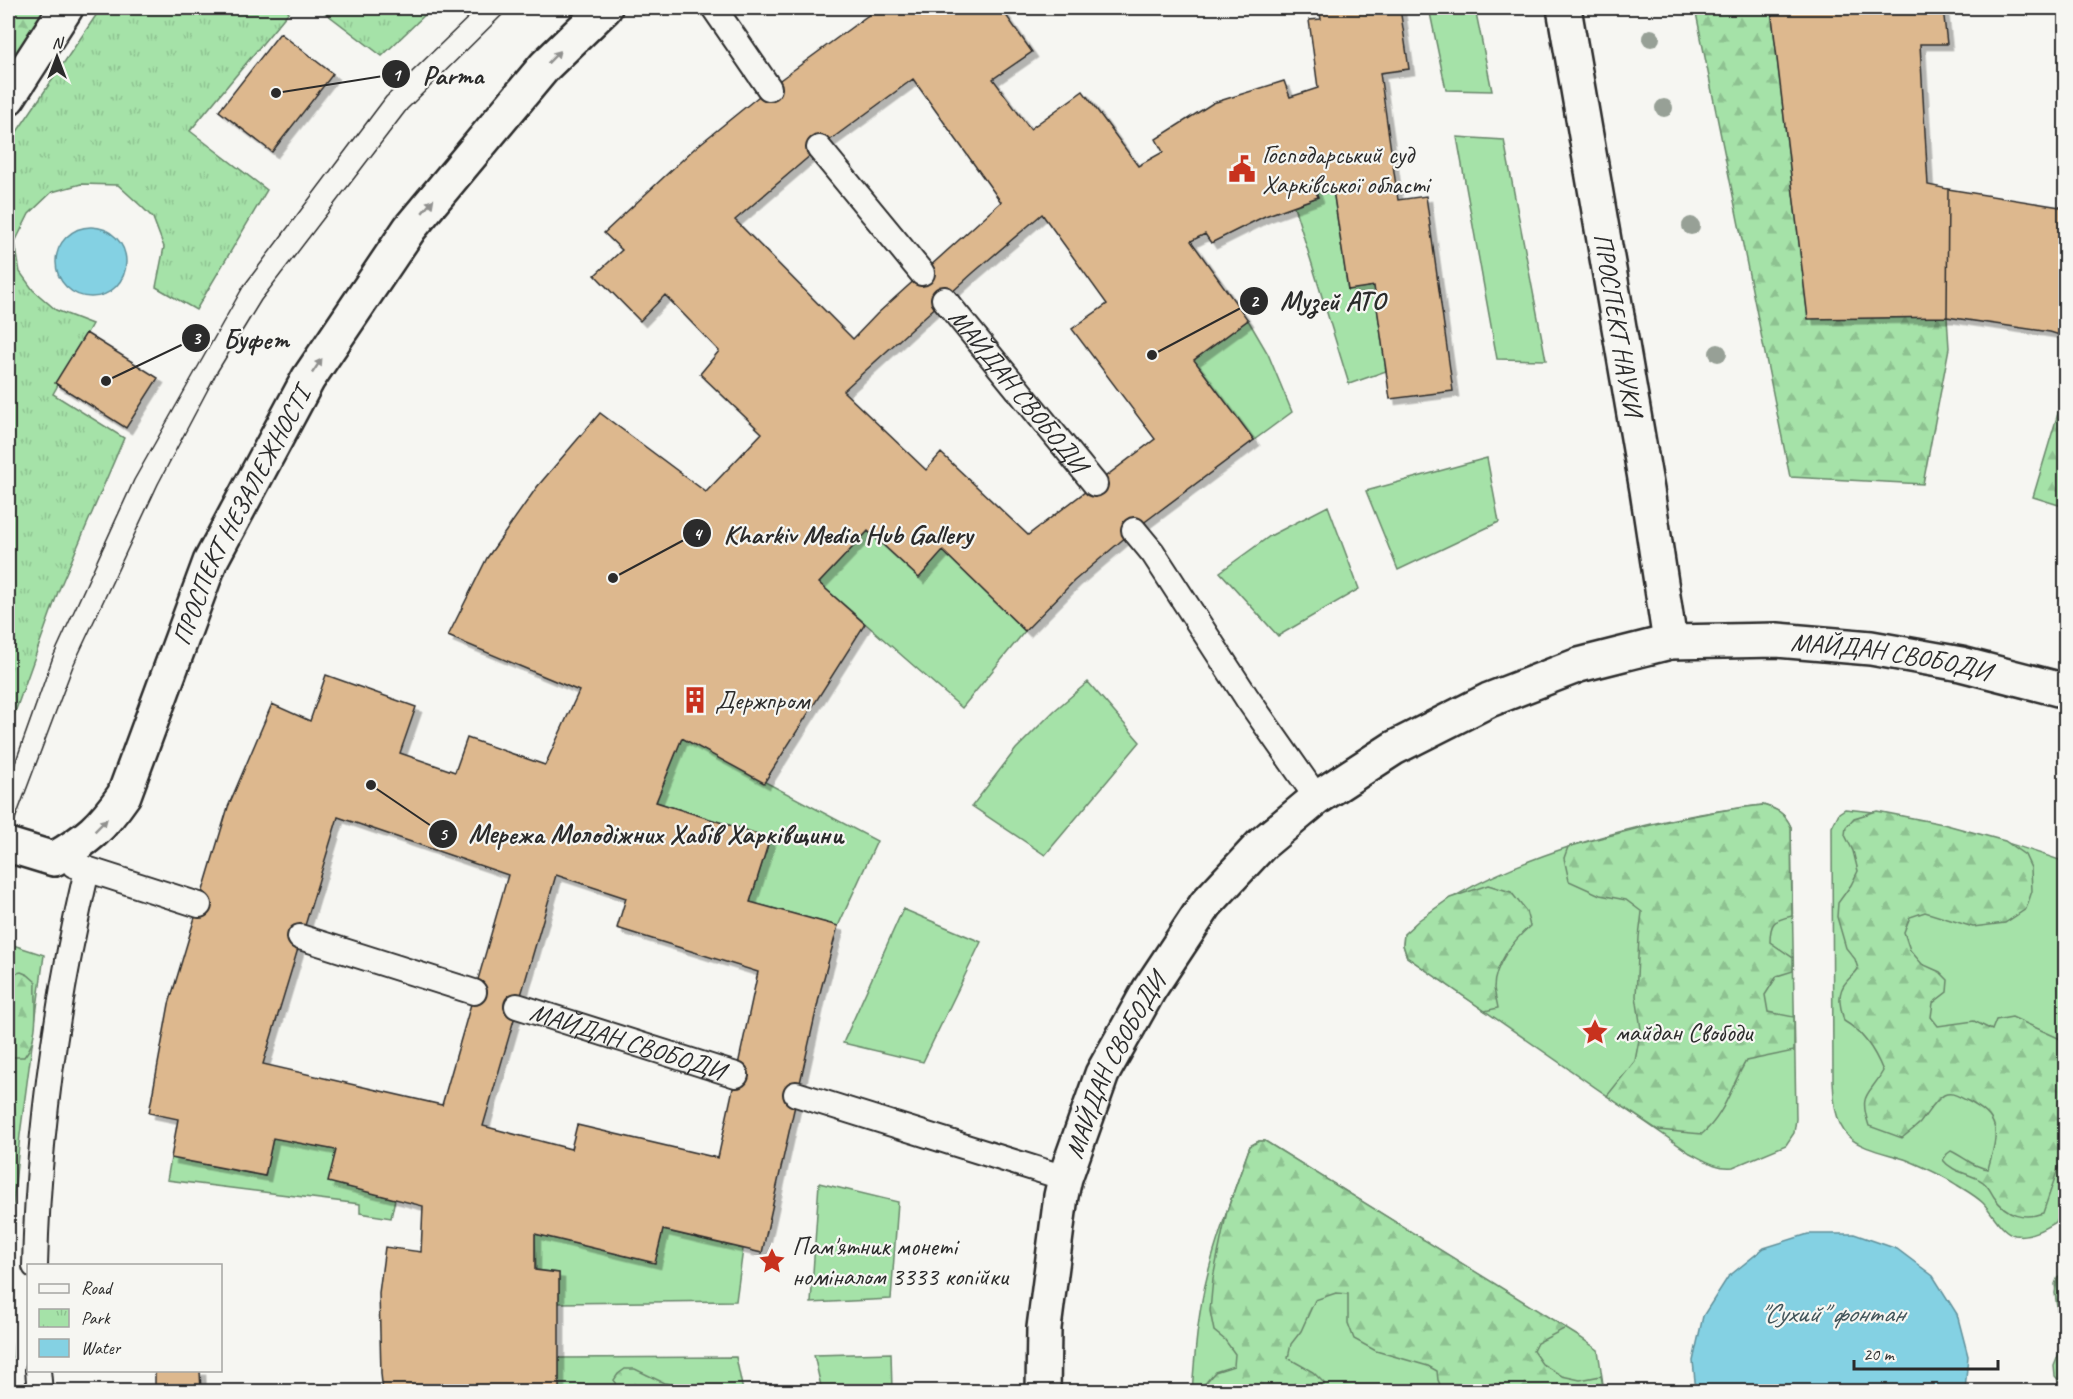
<svg xmlns="http://www.w3.org/2000/svg" width="2073" height="1399" font-family="Caveat,sans-serif">
<style>
.grass{fill:#a5e2a8;stroke:#68866a;stroke-width:1.5}
.forest{fill:url(#forest-firs);stroke:#68866a;stroke-width:1.5}
.park{fill:url(#park-tufts);stroke:#68866a;stroke-width:1.5}
.water{fill:#84d1e3;stroke:#608f99;stroke-width:1.5}
.building{fill:#ddb88e;stroke:#2b2b2b;stroke-width:1.5;fill-rule:evenodd;filter:url(#shadow)}
.lines{fill:none;stroke-linecap:round;stroke-linejoin:round}
.service-casing{stroke:#2b2b2b;stroke-width:28}
.secondary-casing{stroke:#2b2b2b;stroke-width:38}
.primary-casing{stroke:#2b2b2b;stroke-width:38}
.service{stroke:#f6f6f2;stroke-width:24}
.secondary{stroke:#f6f6f2;stroke-width:33}
.primary{stroke:#f6f6f2;stroke-width:33}
.tram{stroke:#2b2b2b;stroke-width:1.5}
.tree{fill:#97a096}
.oneway{fill:#90908e}
.labels{text-anchor:middle;stroke-width:4.5;stroke-linejoin:round;paint-order:stroke}
.poi-label{font-size:26px;fill:#2b2b2b;stroke:#f6f6f2;text-anchor:start}
.street-label{font-size:26px;fill:#2b2b2b;stroke:#f6f6f2}
.water-label{font-size:27px;font-style:italic;fill:#415459;stroke:#f6f6f2}
.leader{fill:none;stroke:#2b2b2b;stroke-width:2}
.callout-dot{fill:#2b2b2b;stroke:#f6f6f2;stroke-width:2}
.mark-label{font-size:18px;text-anchor:middle;font-weight:bold;fill:#fff}
.callout-label{font-size:27px;text-anchor:middle;font-weight:bold;fill:#2b2b2b;stroke:#f6f6f2;stroke-width:4.5;stroke-linejoin:round;paint-order:stroke}
</style>
<defs>
<pattern id="forest-firs" width="22" height="20" patternUnits="userSpaceOnUse" patternTransform="scale(1.5)"><rect width="22" height="20" fill="#a5e2a8"/><path d="M5 1l3.5 6h-7zM16 11l3.5 6h-7z" fill="#8ec291"/></pattern>
<pattern id="park-tufts" width="24" height="20" patternUnits="userSpaceOnUse" patternTransform="scale(1.5)"><rect width="24" height="20" fill="#a5e2a8"/><path d="M3 7l-1-3M5 7V3M7 7l1-3M15 17l-1-3M17 17v-4M19 17l1-3" fill="none" stroke="#8ec291"/></pattern>
<filter id="shadow"><feDropShadow dx="5.5" dy="5.5" stdDeviation="0" flood-color="#0004"/></filter>
</defs>
<rect width="100%" height="100%" fill="#f6f6f2"/>
<filter id="ink" filterUnits="userSpaceOnUse"><feTurbulence type="fractalNoise" baseFrequency=".0167" numOctaves="2"/><feDisplacementMap in="SourceGraphic" scale="12" xChannelSelector="R" yChannelSelector="G"/><feConvolveMatrix kernelMatrix="1 2 1 2 8 2 1 2 1" color-interpolation-filters="sRGB"/></filter>
<g filter="url(#ink)">
<path class="grass" d="M1429 8H1475L1492 91 1446 90Z
M1457 137 1504 140 1546 360 1497 359Z
M1332 183 1348 290 1374 286 1386 371 1349 384 1294 206 1318 197 1315 189Z
M1248 320 1268 354 1292 412 1254 440 1194 360Z
M1487 458 1499 522 1398 570 1366 491Z
M1328 506 1359 589 1278 636 1220 572 1270 536Z
M868 531 919 578 943 551 1025 631 962 708 819 583Z
M1088 682 1140 742 1045 855 972 806 1016 749 1054 711Z
M682 738 877 841 838 926 750 902 770 838 656 802Z
M1763 805C1777 809 1785 813 1791 827L1796 1119 1794 1133 1786 1145 1733 1167C1717 1169 1704 1160 1690 1153L1407 957 1403 945 1404 934C1482 859 1657 816 1763 805Z
M1845 809C1921 815 1993 837 2065 862V1216C2051 1224 2033 1238 2015 1235 2001 1232 1993 1213 1983 1203 1976 1196 1965 1190 1957 1185 1942 1175 1924 1167 1907 1160 1891 1154 1860 1149 1848 1136 1834 1121 1834 1099 1833 1080L1832 827 1839 813Z
M903 909 981 942 923 1062 843 1043Z
M13 945 44 955 20 1135 11 1224 10 1338 14 1391 8 1392V965Z
M273 1138 336 1150 329 1182 395 1199 391 1218 360 1213V1204L167 1180 171 1158 265 1176Z
M1259 1141H1265L1581 1338 1598 1350 1604 1391 1192 1392C1195 1352 1198 1311 1208 1273 1219 1230 1235 1188 1250 1146Z
M819 1183 898 1202 891 1299 811 1303Z
M663 1230 743 1249 736 1301 559 1303V1273L536 1270 535 1234 655 1262Z
M2065 1272V1388L2055 1376 2054 1366 2060 1351V1329L2055 1284 2058 1277Z
M891 1353 892 1391H822L814 1355Z
M736 1357 743 1391H559V1358Z"/>
<path class="forest" d="M8 8H54L8 71Z
M1695 8H1771L1808 318 1947 317 1949 348 1923 484 1790 477Z
M2065 390 2066 507H2065L2033 497Z
M1763 805C1777 809 1785 813 1791 827L1792 916C1774 920 1770 922 1770 942L1793 958V971L1777 976 1765 995 1768 1012 1794 1017V1051L1746 1061C1731 1086 1725 1115 1702 1134L1658 1130 1607 1096 1635 1061 1641 1029 1636 996 1639 937 1642 912 1626 900 1600 895 1569 881 1564 858 1568 847C1633 829 1697 812 1763 805Z
M1877 811 1943 824 2005 841 2025 855 2031 868 2032 891 2026 909 2005 923 1973 927 1925 912 1910 917 1904 932 1910 950 1922 964 1940 972 1948 980 1947 992 1933 1003 1931 1017 1938 1026 1974 1021 1992 1030 1996 1020 2012 1017 2065 1041V1148L2043 1213C2024 1220 2006 1215 1994 1197 1990 1191 1988 1184 1980 1180 1968 1173 1952 1172 1943 1160L1947 1154 1951 1151C1964 1157 1975 1168 1988 1169 1998 1132 2003 1119 1966 1100 1959 1097 1952 1091 1944 1095 1934 1101 1927 1114 1920 1123 1915 1128 1908 1133 1902 1138L1869 1126C1858 1092 1869 1097 1883 1071 1875 1051 1863 1032 1844 1021 1840 1006 1836 993 1847 981 1851 976 1855 974 1858 969L1855 959 1846 948 1837 917 1838 903 1851 885 1858 871 1853 851 1845 835 1846 827 1854 818Z
M1488 885 1511 892 1526 911 1530 926C1514 940 1494 965 1494 988 1495 995 1497 1002 1498 1008L1485 1011 1407 957 1403 945 1404 934 1419 920 1450 898Z
M21 972 28 975 36 982C35 1005 40 1038 24 1057H9L8 1055V983L13 974Z
M1259 1141H1265L1566 1328 1537 1343 1533 1351 1542 1364 1562 1376 1580 1380 1601 1376 1604 1391H1443L1438 1380 1437 1371 1428 1366 1376 1351 1354 1339 1348 1323V1294L1336 1293 1315 1300 1301 1331 1291 1344 1288 1358 1313 1372 1324 1383 1323 1391H1204L1203 1386 1215 1372 1234 1366 1235 1354 1225 1340 1214 1331 1210 1311 1213 1278 1227 1211 1250 1146Z
M2065 1272V1355L2062 1354 2060 1351V1329L2055 1293 2058 1277Z
M625 1369H635L664 1383 686 1387 689 1391H618L614 1380 618 1374Z"/>
<path class="park" d="M101 8H292L190 131 267 190 196 310 156 287 164 247 153 218 141 206 118 185 81 184 52 192 29 214 15 242 20 272 33 290 56 310 92 324 53 394 124 438 58 592 8 732V145Z
M319 8H432L382 56Z"/>
<path class="water" d="M56 262a35 35 0 1 1 70 0a35 35 0 1 1-70 0Z
M1808 1234H1854L1897 1249 1933 1276 1957 1314 1968 1356 1965 1391H1696L1693 1361 1703 1316 1728 1277 1764 1248Z"/>
<path class="building" d="M878 8H1001L1032 52 993 79 1030 129 1083 91 1138 166 1163 152 1156 139 1213 103 1284 81 1290 97 1318 88 1309 20 1321 19 1319 8H1400L1409 69 1380 73 1398 200 1426 196 1453 391 1390 399 1374 286 1348 290 1332 183 1315 189 1318 197 1265 216 1211 243 1205 234 1191 241 1248 320 1194 360 1254 440 1134 530 1074 581 1025 631 943 551 919 578 868 531 819 583 865 624 764 783 682 738 656 802 770 838 750 902 838 926 821 989 762 1253 663 1230 655 1263 535 1234V1270L559 1273V1392H383L381 1374 379 1293 385 1247 421 1252 423 1206 328 1182 336 1150 273 1138 265 1176 171 1158 178 1119 149 1113 169 1004 228 807 272 704 310 721 326 675 416 707 400 753 455 772 467 738 545 765 579 691 448 636 487 558 537 487 600 413 706 492 762 433 700 374 719 351 665 295 640 321 595 275 622 250 604 233 695 148 769 88ZM913 79 1001 202 877 314 853 339 735 220 819 148ZM1042 214 1107 304 1072 329 1155 439 1028 535 941 453 926 470 843 391 973 273ZM338 817 508 875 442 1105 263 1064ZM556 875 626 898 617 928 758 972 718 1158 577 1125 571 1149 483 1126Z
M1771 8H1943L1947 44H1920L1928 185 1948 189 1947 317 1808 319Z
M280 33 333 74 272 152 219 111Z
M1948 189 2066 208V337L2050 332 1947 317Z
M86 333 158 378 126 428 55 383Z
M155 1370H200L201 1392H155Z"/>
<g class="lines">
<defs>
<g id="service">
<path d="M714 8 769 88"/>
<path d="M819 148 922 273"/>
<path id="s1" d="M944 299 1095 484"/>
<path d="M1134 530 1153 553 1247 698 1317 798"/>
<path d="M74 865 199 905"/>
<path d="M300 937 474 992"/>
<path id="s2" d="M517 1006 736 1075"/>
<path d="M796 1094 1065 1178"/>
<path d="M35 1266C38 1133 57 999 87 870"/>
<path d="M38 1370 40 1392"/>
</g>
<g id="secondary">
<path id="s3" d="M1564 8 1647 490 1670 642"/>
<path id="s4" d="M1043 1392 1044 1328 1061 1196 1065 1178 1102 1074 1149 990 1206 904 1262 844 1317 798 1394 748 1489 700 1579 665 1670 642 1777 640 1871 648 1961 664 2066 691"/>
</g>
<g id="primary">
<path d="M8 98 66 8"/>
<path id="s5" d="M8 845 54 859C88 839 101 828 124 795L210 562 308 379 410 228 545 66 605 8"/>
</g>
</defs>
<use href="#service" class="service-casing"/>
<use href="#secondary" class="secondary-casing"/>
<use href="#primary" class="primary-casing"/>
<use href="#service" class="service"/>
<use href="#secondary" class="secondary"/>
<use href="#primary" class="primary"/>
<path class="tram" d="M8 783 53 657 134 480 243 287 386 97 478 8
M8 838 73 666 158 484 217 372 261 300 407 109 509 8"/>
</g>
<g class="tree">
<circle cx="1651" cy="38" r="9"/>
<circle cx="1664" cy="108" r="9"/>
<circle cx="1691" cy="226" r="9"/>
<circle cx="1718" cy="353" r="9"/>
</g>
<defs><path id="oneway-solid" d="M-6-.8H1V-3.2L6.5 0L1 3.2V.8H-6Z" transform="scale(1.5)"/></defs>
<g class="oneway">
<use href="#oneway-solid" transform="translate(554 57) rotate(-45)"/>
<use href="#oneway-solid" transform="translate(428 206) rotate(-50)"/>
<use href="#oneway-solid" transform="translate(317 366) rotate(-56)"/>
<use href="#oneway-solid" transform="translate(101 825) rotate(-45)"/>
</g>
</g>
<defs>
<symbol id="civic-bare" viewBox="-9 -9 18 18"><path d="M-.6-6.5H3V-4.5H.6V-3L4-1V1h2V6H-6V1h2V-1L-.6-3ZM-1.2 2.5V6h2.4V2.5Z" fill="#c8321e" stroke="#f6f6f2" stroke-width="2.5" paint-order="stroke"/></symbol>
<symbol id="building-bare" viewBox="-9 -9 18 18"><path d="M-4-6H4V6H1V3H-1V6H-4ZM-2.5-4.3h1.7v1.8h-1.7ZM.8-4.3h1.7v1.8H.8ZM-2.5-1h1.7V.8h-1.7ZM.8-1h1.7V.8H.8Z" fill="#c8321e" stroke="#f6f6f2" stroke-width="2.5" paint-order="stroke"/></symbol>
<symbol id="sight-bare" viewBox="-9 -9 18 18"><path d="M0-6L1.8-2.2L6-1.7L2.9 1.2L3.7 5.4L0 3.3L-3.7 5.4L-2.9 1.2L-6-1.7L-1.8-2.2Z" fill="#c8321e" stroke="#f6f6f2" stroke-width="2.5" paint-order="stroke"/></symbol>
</defs>
<g fill-rule="evenodd">
<use href="#civic-bare" x="1223" y="150" width="38" height="38"/>
<use href="#building-bare" x="676" y="681" width="38" height="38"/>
<use href="#sight-bare" x="1576" y="1013" width="38" height="38"/>
<use href="#sight-bare" x="753" y="1242" width="38" height="38"/>
</g>
<g class="labels">
<g class="poi-label">
<text x="1262" y="163">Господарський суд<tspan x="1262" dy="30">Харківської області</tspan></text>
<text x="715" y="709">Держпром</text>
<text x="1615" y="1041">майдан Свободи</text>
<text x="792" y="1255">Пам'ятник монеті<tspan x="792" dy="30">номіналом 3333 копійки</tspan></text>
</g>
<g class="street-label">
<text dy="9" stroke="none"><textPath href="#s3" startOffset="321">ПРОСПЕКТ НАУКИ</textPath></text>
<text dy="9" stroke="none"><textPath href="#s1" startOffset="118">МАЙДАН СВОБОДИ</textPath></text>
<text dy="9" stroke="none"><textPath href="#s5" startOffset="447">ПРОСПЕКТ НЕЗАЛЕЖНОСТІ</textPath></text>
<text dy="9" stroke="none"><textPath href="#s4" startOffset="1290">МАЙДАН СВОБОДИ</textPath></text>
<text dy="9" stroke="none"><textPath href="#s2" startOffset="116">МАЙДАН СВОБОДИ</textPath></text>
<text dy="9" stroke="none"><textPath href="#s4" startOffset="339">МАЙДАН СВОБОДИ</textPath></text>
</g>
<g class="water-label">
<text x="1831" y="1322">"Сухий" фонтан</text>
</g>
</g>
<path class="leader" d="M276 93L396 74M1152 355L1254 301M106 381L196 338M613 578L697 533M371 785L443 834"/>
<g class="callout-dot">
<circle cx="276" cy="93" r="6"/>
<circle cx="1152" cy="355" r="6"/>
<circle cx="106" cy="381" r="6"/>
<circle cx="613" cy="578" r="6"/>
<circle cx="371" cy="785" r="6"/>
<circle cx="396" cy="74" r="15"/>
<circle cx="1254" cy="301" r="15"/>
<circle cx="196" cy="338" r="15"/>
<circle cx="697" cy="533" r="15"/>
<circle cx="443" cy="834" r="15"/>
</g>
<g class="mark-label">
<text x="396" y="81">1</text>
<text x="1254" y="307">2</text>
<text x="196" y="344">3</text>
<text x="697" y="540">4</text>
<text x="443" y="840">5</text>
</g>
<g class="callout-label">
<text x="453" y="84">Parma</text>
<text x="1333" y="310">Музей АТО</text>
<text x="256" y="348">Буфет</text>
<text x="848" y="543">Kharkiv Media Hub Gallery</text>
<text x="656" y="843">Мережа Молодіжних Хабів Харківщини</text>
</g>
<rect width="2073" height="1399" fill="none" stroke="#f6f6f2" stroke-width="30"/>
<rect x="15" y="15" width="2043" height="1369" fill="none" stroke="#2b2b2b" stroke-width="2" filter="url(#ink)"/>
<rect x="27" y="1264" width="195" height="108" fill="#f6f6f2" stroke="#a5a5a2" stroke-width="1.5"/>
<rect x="39" y="1284" width="30" height="9" fill="#f6f6f2" stroke="#a5a5a2" stroke-width="1.5"/>
<text x="81" y="1294" font-size="18" fill="#2b2b2b">Road</text>
<rect x="39" y="1309" width="30" height="18" fill="url(#park-tufts)" stroke="#a5a5a2" stroke-width="1.5"/>
<text x="81" y="1324" font-size="18" fill="#2b2b2b">Park</text>
<rect x="39" y="1339" width="30" height="18" fill="#84d1e3" stroke="#a5a5a2" stroke-width="1.5"/>
<text x="81" y="1354" font-size="18" fill="#2b2b2b">Water</text>
<g transform="translate(57 57)" stroke="#f6f6f2" stroke-width="4.5" paint-order="stroke">
<path d="M0-4.5L10 22L0 15L-10 22Z" fill="#2b2b2b"/>
<text y="-9" font-size="16" font-weight="bold" text-anchor="middle" fill="#2b2b2b">N</text>
</g>
<path d="M1854 1360v9h144v-9" fill="none" stroke="#2b2b2b" stroke-width="3"/>
<text x="1863" y="1360" font-size="18" fill="#2b2b2b" stroke="#f6f6f2" stroke-width="4.5" paint-order="stroke">20 m</text>
</svg>
